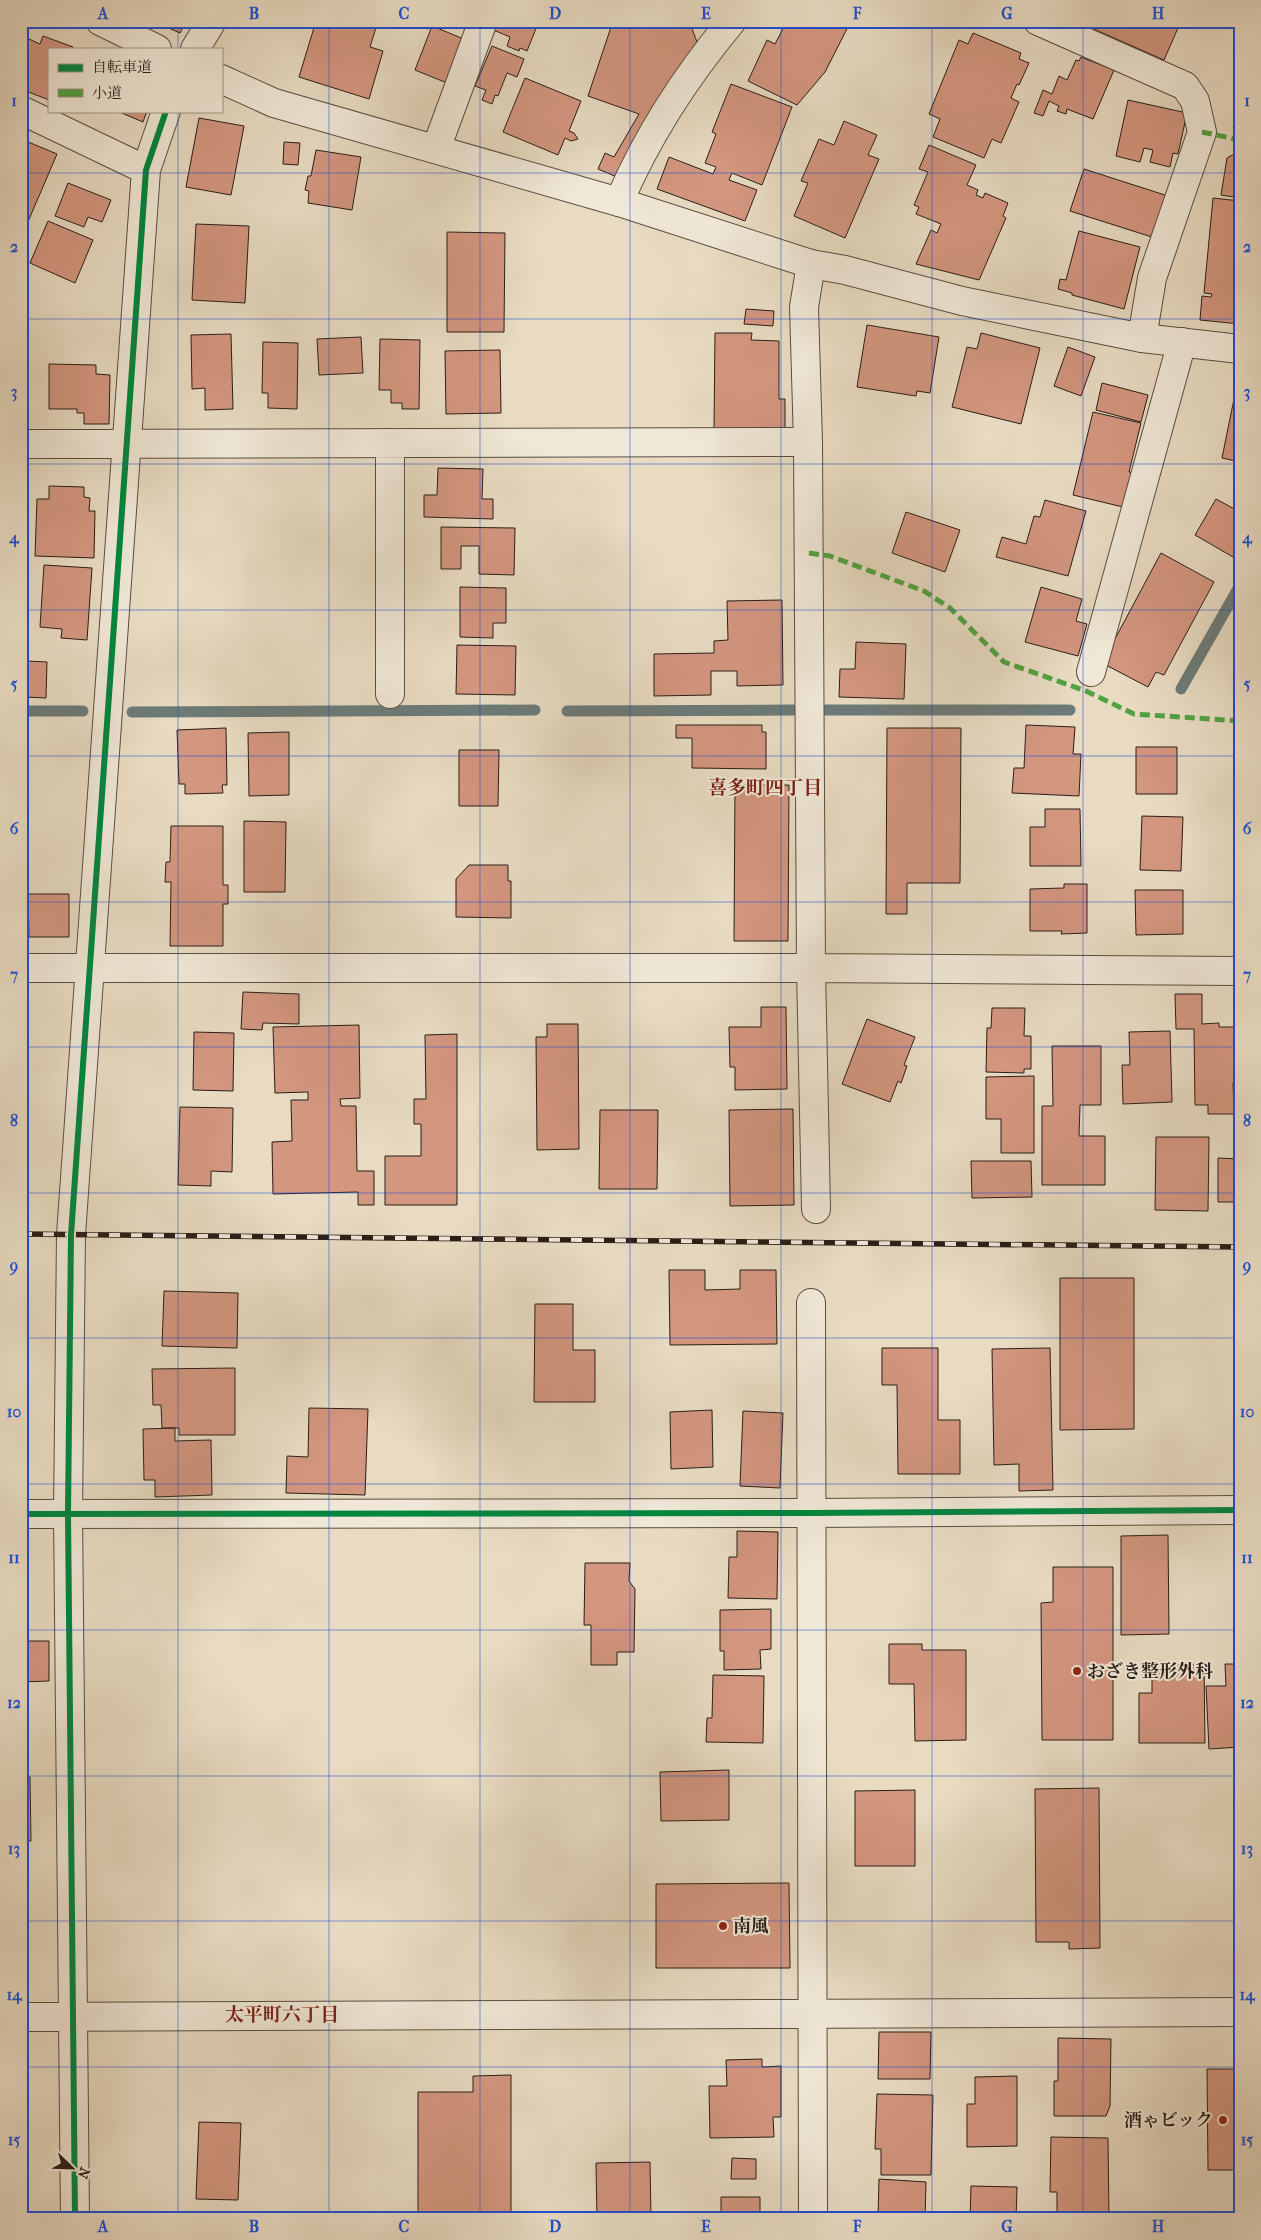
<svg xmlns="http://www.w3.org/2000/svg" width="1261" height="2240" font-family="'IM FELL French Canon','Noto Serif JP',serif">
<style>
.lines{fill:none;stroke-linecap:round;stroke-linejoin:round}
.stream{stroke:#6c7b79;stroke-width:11}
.building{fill:#d3967f;stroke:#291e18}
.minor-casing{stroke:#594d42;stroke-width:30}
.tertiary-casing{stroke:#594d42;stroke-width:30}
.minor{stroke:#f0e8d7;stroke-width:28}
.tertiary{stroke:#f0e8d7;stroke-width:28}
.rail-casing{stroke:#291e18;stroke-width:5.5}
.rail{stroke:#f0e8d7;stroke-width:4;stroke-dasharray:11;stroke-linecap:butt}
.quiet{stroke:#51a240;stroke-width:5;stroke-dasharray:10 5;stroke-linecap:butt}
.cycleway-casing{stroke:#f0e8d7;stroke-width:9}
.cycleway{stroke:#00873e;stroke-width:6}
.grid{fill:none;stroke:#1d4ed8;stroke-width:1;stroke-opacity:0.55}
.poi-dot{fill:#8f2418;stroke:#f0e8d7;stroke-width:2}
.labels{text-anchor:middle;stroke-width:4;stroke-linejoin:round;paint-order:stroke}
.poi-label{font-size:18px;font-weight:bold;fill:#291e18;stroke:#f0e8d7;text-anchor:start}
.neighbourhood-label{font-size:19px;font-weight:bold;fill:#7a1f14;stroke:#f0e8d7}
.neatline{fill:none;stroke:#1d4ed8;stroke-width:2}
.grid-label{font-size:16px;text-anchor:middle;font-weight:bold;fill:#1d4ed8}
</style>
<rect width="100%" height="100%" fill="#e8dbc2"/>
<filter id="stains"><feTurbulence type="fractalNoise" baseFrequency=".004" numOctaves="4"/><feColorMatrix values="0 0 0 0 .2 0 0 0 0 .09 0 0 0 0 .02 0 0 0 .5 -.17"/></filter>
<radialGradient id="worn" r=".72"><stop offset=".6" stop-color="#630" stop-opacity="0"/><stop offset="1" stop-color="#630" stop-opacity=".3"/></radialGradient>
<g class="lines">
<path class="stream" d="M1181 689 1240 585
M824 710H1070
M21 711H83
M567 711 793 710
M132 712 535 710"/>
</g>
<path class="building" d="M153 21H186L180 33Z
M316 21H378L370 47 383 51 369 99 299 77Z
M408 21H431L428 29Z
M495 21H539L527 51 520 48 519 51 507 46 510 37 491 29Z
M613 21H689L699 47 617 177 598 169 605 153 614 157 639 114 588 96Z
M787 21H851L825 72 797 105 748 81 767 40 775 44Z
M1092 21H1181L1164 60 1089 27Z
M432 26 464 39 447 83 415 70Z
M973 33 1021 53 1019 59 1029 63 1019 85 1017 84 1011 98 1019 102 1001 143 992 139 984 158 933 137 940 119 929 114 959 40 968 44Z
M43 36 73 47 72 49H49V100L21 89V60L29 39 40 44Z
M492 46 524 59 517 77 507 73 498 96 495 95 492 104 482 100 486 90 475 86Z
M1081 57 1114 70 1093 119 1067 109 1066 114 1057 111 1059 106 1049 101 1043 116 1034 113 1043 90 1052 94 1059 76 1067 80 1076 60 1079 61Z
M525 78 581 101 569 131 574 133 578 139 571 141 565 138 558 155 503 132Z
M731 84 792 107 762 185 732 173 729 180 757 190 745 221 657 189 669 157 713 174 716 167 705 163 716 134 712 132Z
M1128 100 1187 113 1178 154 1173 153 1170 167 1150 162 1153 150 1144 148 1140 162 1116 156Z
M1240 107V130L1233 128Z
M117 111H147L143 122Z
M199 118 244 126 231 195 186 187Z
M844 121 877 135 868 155 879 159 845 238 794 216 808 183 801 181 819 139 834 145Z
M21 139 57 154 27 224 21 222Z
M284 142 300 143 298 165 283 164Z
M929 145 976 165 967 185 978 190 976 195 983 198 985 193 1008 203 1003 216 1006 218 979 280 916 264 931 230 937 233 941 224 916 214 919 207 914 205 928 172 919 169Z
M316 150 361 157 352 210 308 203 309 191 305 190 308 176H311Z
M1240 151V198L1221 195 1227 158Z
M1084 169 1168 196 1155 238 1070 211Z
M68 183 111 200 102 222 88 217 84 227 55 216Z
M1213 198 1240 201V324L1200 320 1202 296 1211 297 1212 294 1204 293Z
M48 221 93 240 75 283 30 263Z
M196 224 249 226 245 303 192 300Z
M1079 231 1140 247 1124 309 1072 295V293L1058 289 1060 279 1066 280Z
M447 232 505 233 504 332H447Z
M746 309 774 311 773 326 744 324Z
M867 325 939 337 930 393 917 391 916 396 857 387Z
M715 333H752L751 340 779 341V399H785V429H714Z
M981 333 1040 348 1021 424 952 407 967 347 977 349Z
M231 334 233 409 205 410V388L192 389 191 335Z
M361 337 363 373 319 375 317 339Z
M380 339 420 340 419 409H402V403H391V390H379Z
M263 342 298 343 297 409 268 408V393H262Z
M1068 347 1095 357 1081 396 1054 386Z
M500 350 501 413 446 414 445 351Z
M49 364 96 365V374L110 375 109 424H84V413H77V409H49Z
M1102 383 1148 395 1141 422 1096 410Z
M1237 384H1240V462L1222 458Z
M1093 412 1141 423 1129 472 1135 473 1127 508 1073 495Z
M438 468 483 469 482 499H493V519L424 517V495H437Z
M49 486 84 487V497L90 498 89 511H95L94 558 35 556 37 499H49Z
M1216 499 1240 512V546L1233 557 1195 535Z
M1045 500 1086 511 1068 576 996 557 1002 537 1026 544 1034 516 1040 517Z
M906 512 960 530 945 572 892 553Z
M441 527 515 528 514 575 479 574V546H461V569H441Z
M1161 553 1214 582 1164 675 1156 672 1148 687 1102 663Z
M44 565 92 568 87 640 61 638 62 629 40 627Z
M460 587 506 588V623H493V638L460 637Z
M1041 587 1082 599 1076 621 1087 624 1078 656 1025 642Z
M782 600 783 685 737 686V671H711V695L654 696V654L714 653V641L728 640 727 601Z
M856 642 906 644 904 699 839 697 840 669H855Z
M457 645 516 646 515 695 456 694Z
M26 661 47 662 46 698 25 697Z
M21 724H22L23 763H21Z
M676 725H762V732H766V769L692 768V738H676Z
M1026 725 1075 727 1073 754H1081L1079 796 1012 793 1014 768H1024Z
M226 728 227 785H222L223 793 185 794V784H179L177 730Z
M887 728H961L960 883H907V914H886Z
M289 732V795L249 796 248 733Z
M1136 747H1177V794H1136Z
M459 750H499L498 806H459Z
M735 785H789L788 941H734Z
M1045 809H1080L1081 866H1030V827H1045Z
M1142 816 1183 817 1181 871 1140 870Z
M244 821 286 822 285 892H244Z
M171 826H223V885H228V904H223V946H170L171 882H165L166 862H170Z
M469 865H508V881H511V918L456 917V879Z
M1064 884H1087V933L1061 934 1062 931H1030V889L1064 888Z
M1135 890H1183V934L1136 935Z
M28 894H69V937H29Z
M243 992 299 994V1024L263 1023 262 1030 241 1029Z
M1175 994H1202V1024L1219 1023V1027H1239L1240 1083H1233L1234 1114H1208V1105H1195L1194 1029H1176Z
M761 1007H786L787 1089 735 1090V1067H730L729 1027H761Z
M992 1008H1025L1024 1036H1031V1069H1024V1073L986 1072 987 1028H991Z
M867 1019 915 1037 904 1065 907 1066 901 1083 898 1081 890 1102 842 1084Z
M547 1024H578L579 1149 537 1150 536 1037H547Z
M359 1025 360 1098 340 1099 341 1106H356L357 1171H374V1205H358V1192L273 1194 272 1142 292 1141 291 1100H308V1092L275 1093 273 1027Z
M1170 1031 1172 1102 1123 1104 1122 1065H1130L1129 1032Z
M194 1032 234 1033 233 1091 193 1090Z
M457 1034V1205H385V1156H421V1124H414V1099H426L425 1035Z
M1052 1046H1101V1105H1080L1079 1136H1105V1185H1042V1106H1053Z
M21 1071H24V1196H21Z
M1034 1076V1153H1001V1119H986V1077Z
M180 1107 233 1108 232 1172 211 1171V1186L178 1185Z
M793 1109 794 1205 730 1206 729 1110Z
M600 1110H658L657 1189H599Z
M1156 1137H1209L1208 1211 1155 1210Z
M1218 1158 1240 1159V1202H1218Z
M971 1161H1031L1032 1197 972 1198Z
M669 1270H705V1290L740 1289V1270H776L777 1344 670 1345Z
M1060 1278H1134V1429L1060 1430Z
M164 1291 238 1293 237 1348 162 1346Z
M535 1304H573V1350H595V1402H534Z
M882 1348H938V1420H960V1474H898L897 1385H882Z
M1050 1348 1053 1490 1019 1491V1464L994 1465 992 1349Z
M235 1368V1435H179V1428H162L161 1405H153L152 1369Z
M309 1408 368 1409 365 1495 286 1493 287 1456 308 1457Z
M712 1410 713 1467 671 1469 670 1412Z
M743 1411 783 1413 780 1488 740 1486Z
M175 1428V1441L211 1440 212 1495 155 1497V1480H144L143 1429Z
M737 1531 778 1532 777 1599 728 1598 729 1557H737Z
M1168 1535 1169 1634 1121 1635V1536Z
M585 1563H630L629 1581 635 1589 634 1652H617V1665H591V1625H584Z
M1053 1567H1113V1740H1042L1041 1603 1053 1602Z
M771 1609V1649L760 1650 761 1669 724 1670V1651H720V1610Z
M21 1641H49V1681L21 1682Z
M889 1644H922V1650H966V1740L915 1741 914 1684H889Z
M1204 1664 1205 1743H1139V1693H1152V1665Z
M1225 1664H1240V1747L1209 1749 1206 1686H1226Z
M713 1675 764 1676 763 1743 706 1742 707 1718H712Z
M729 1770V1820L661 1821 660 1772Z
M30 1777 31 1841H21V1778Z
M1099 1788 1100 1948 1069 1949V1942H1036L1035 1789Z
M915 1790V1866H855V1791Z
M21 1849H23V1899H21Z
M789 1883 790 1968H656V1884Z
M879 2032H931L930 2079H878Z
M1058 2038 1111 2039 1110 2106 1106 2116H1054V2081H1058Z
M762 2059V2067L781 2066V2117H773L774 2137 710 2138 709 2086H727L726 2060Z
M1207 2069H1240V2170H1208Z
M511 2075V2219H418V2092H473V2076Z
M1017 2076V2146L967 2147V2104H975V2077Z
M877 2094 933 2095 931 2175H881V2149H875Z
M199 2122 241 2123 238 2200 196 2199Z
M1051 2137 1108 2138 1109 2219H1057V2192H1050Z
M732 2158 756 2159V2179H731Z
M650 2162 651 2219H597L596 2163Z
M879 2179 926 2182 925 2219H878Z
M971 2186 1017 2187 1016 2219H970Z
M721 2197H760V2214H769V2219H721Z"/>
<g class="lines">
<defs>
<path id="minor" d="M1038 21 1185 86 1195 101 1202 132 1152 278 1142 338
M195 49 212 21
M21 110 146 170
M436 149 483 21
M619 202C647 136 687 75 732 21
M811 264 804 307 808 442 811 968 816 1209
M390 443V694
M21 444 808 442
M1091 672 1182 342
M21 968H811L1240 971
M811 1303 813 2219
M21 1514 812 1513 1240 1510
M21 2017 1240 2012
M75 2219 68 1514 71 1235 146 170 166 111"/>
<path id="tertiary" d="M100 21 157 49
M221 79 274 103 619 202 811 264 845 270 962 301 1142 338 1240 349"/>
</defs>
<use href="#minor" class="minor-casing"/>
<use href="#tertiary" class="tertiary-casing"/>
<use href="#minor" class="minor"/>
<use href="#tertiary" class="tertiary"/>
<defs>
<path id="rail" d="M21 1234 1240 1247"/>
</defs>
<use href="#rail" class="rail-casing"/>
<use href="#rail" class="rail"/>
<path class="quiet" d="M1202 132 1240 140
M809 553 830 556 924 591 950 608 1004 662 1086 691 1134 714 1240 721"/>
<defs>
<path id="cycleway" d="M21 1514 812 1513 1240 1510
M75 2219 68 1514 71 1235 146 170 166 111"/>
</defs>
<use href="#cycleway" class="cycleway-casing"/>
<use href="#cycleway" class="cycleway"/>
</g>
<path class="grid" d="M178 21V49M329 21V2219M480 21V2219M630 21V2219M781 21V2219M932 21V2219M1083 21V2219M178 111V2219M21 173H1240M21 319H1240M21 464H1240M21 610H1240M21 756H1240M21 902H1240M21 1047H1240M21 1193H1240M21 1338H1240M21 1484H1240M21 1630H1240M21 1776H1240M21 1921H1240M21 2067H1240"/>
<g class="poi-dot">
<circle cx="1077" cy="1671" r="5"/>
<circle cx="723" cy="1926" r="5"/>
<circle cx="1223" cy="2120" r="5"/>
</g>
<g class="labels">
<g class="poi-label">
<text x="1087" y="1677">おざき整形外科</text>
<text x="733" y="1932">南風</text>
<text x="1213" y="2126" text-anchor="end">酒ゃビック</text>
</g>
<g class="neighbourhood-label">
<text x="765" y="794">喜多町四丁目</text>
<text x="282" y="2021">太平町六丁目</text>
</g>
</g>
<rect width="1261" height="2240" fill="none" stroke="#e8dbc2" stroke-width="55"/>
<rect x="48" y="48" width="175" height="65" fill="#f0e8d7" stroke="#a0978b"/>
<rect x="58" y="64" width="25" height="8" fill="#00873e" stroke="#a0978b"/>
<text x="92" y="72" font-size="15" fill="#291e18">自転車道</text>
<rect x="58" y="89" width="25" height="8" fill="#51a240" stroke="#a0978b"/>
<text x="92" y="98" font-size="15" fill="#291e18">小道</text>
<g transform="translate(72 2168) rotate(113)" stroke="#f0e8d7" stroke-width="4" paint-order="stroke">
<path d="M0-4L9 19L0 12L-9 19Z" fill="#291e18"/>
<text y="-8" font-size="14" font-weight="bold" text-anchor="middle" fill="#291e18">N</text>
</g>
<rect x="28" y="28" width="1206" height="2184" class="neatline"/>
<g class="grid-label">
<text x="103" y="19">A</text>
<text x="254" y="19">B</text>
<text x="404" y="19">C</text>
<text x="555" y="19">D</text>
<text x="706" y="19">E</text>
<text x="857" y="19">F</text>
<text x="1007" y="19">G</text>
<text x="1158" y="19">H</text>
<text x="14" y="106">1</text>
<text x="1247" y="106">1</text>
<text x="14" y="252">2</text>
<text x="1247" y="252">2</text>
<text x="14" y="397">3</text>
<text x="1247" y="397">3</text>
<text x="14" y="543">4</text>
<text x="1247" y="543">4</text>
<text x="14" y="689">5</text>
<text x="1247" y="689">5</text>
<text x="14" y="834">6</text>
<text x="1247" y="834">6</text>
<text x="14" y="980">7</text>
<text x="1247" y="980">7</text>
<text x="14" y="1126">8</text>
<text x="1247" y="1126">8</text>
<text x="14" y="1271">9</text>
<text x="1247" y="1271">9</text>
<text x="14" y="1417">10</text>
<text x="1247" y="1417">10</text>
<text x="14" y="1563">11</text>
<text x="1247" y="1563">11</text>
<text x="14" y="1708">12</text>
<text x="1247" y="1708">12</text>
<text x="14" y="1854">13</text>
<text x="1247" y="1854">13</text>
<text x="14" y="2000">14</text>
<text x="1247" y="2000">14</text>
<text x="14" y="2145">15</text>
<text x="1247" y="2145">15</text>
<text x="103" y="2232">A</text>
<text x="254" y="2232">B</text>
<text x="404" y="2232">C</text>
<text x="555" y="2232">D</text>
<text x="706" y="2232">E</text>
<text x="857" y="2232">F</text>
<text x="1007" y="2232">G</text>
<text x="1158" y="2232">H</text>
</g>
<rect width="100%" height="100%" filter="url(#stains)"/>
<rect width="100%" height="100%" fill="url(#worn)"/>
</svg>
